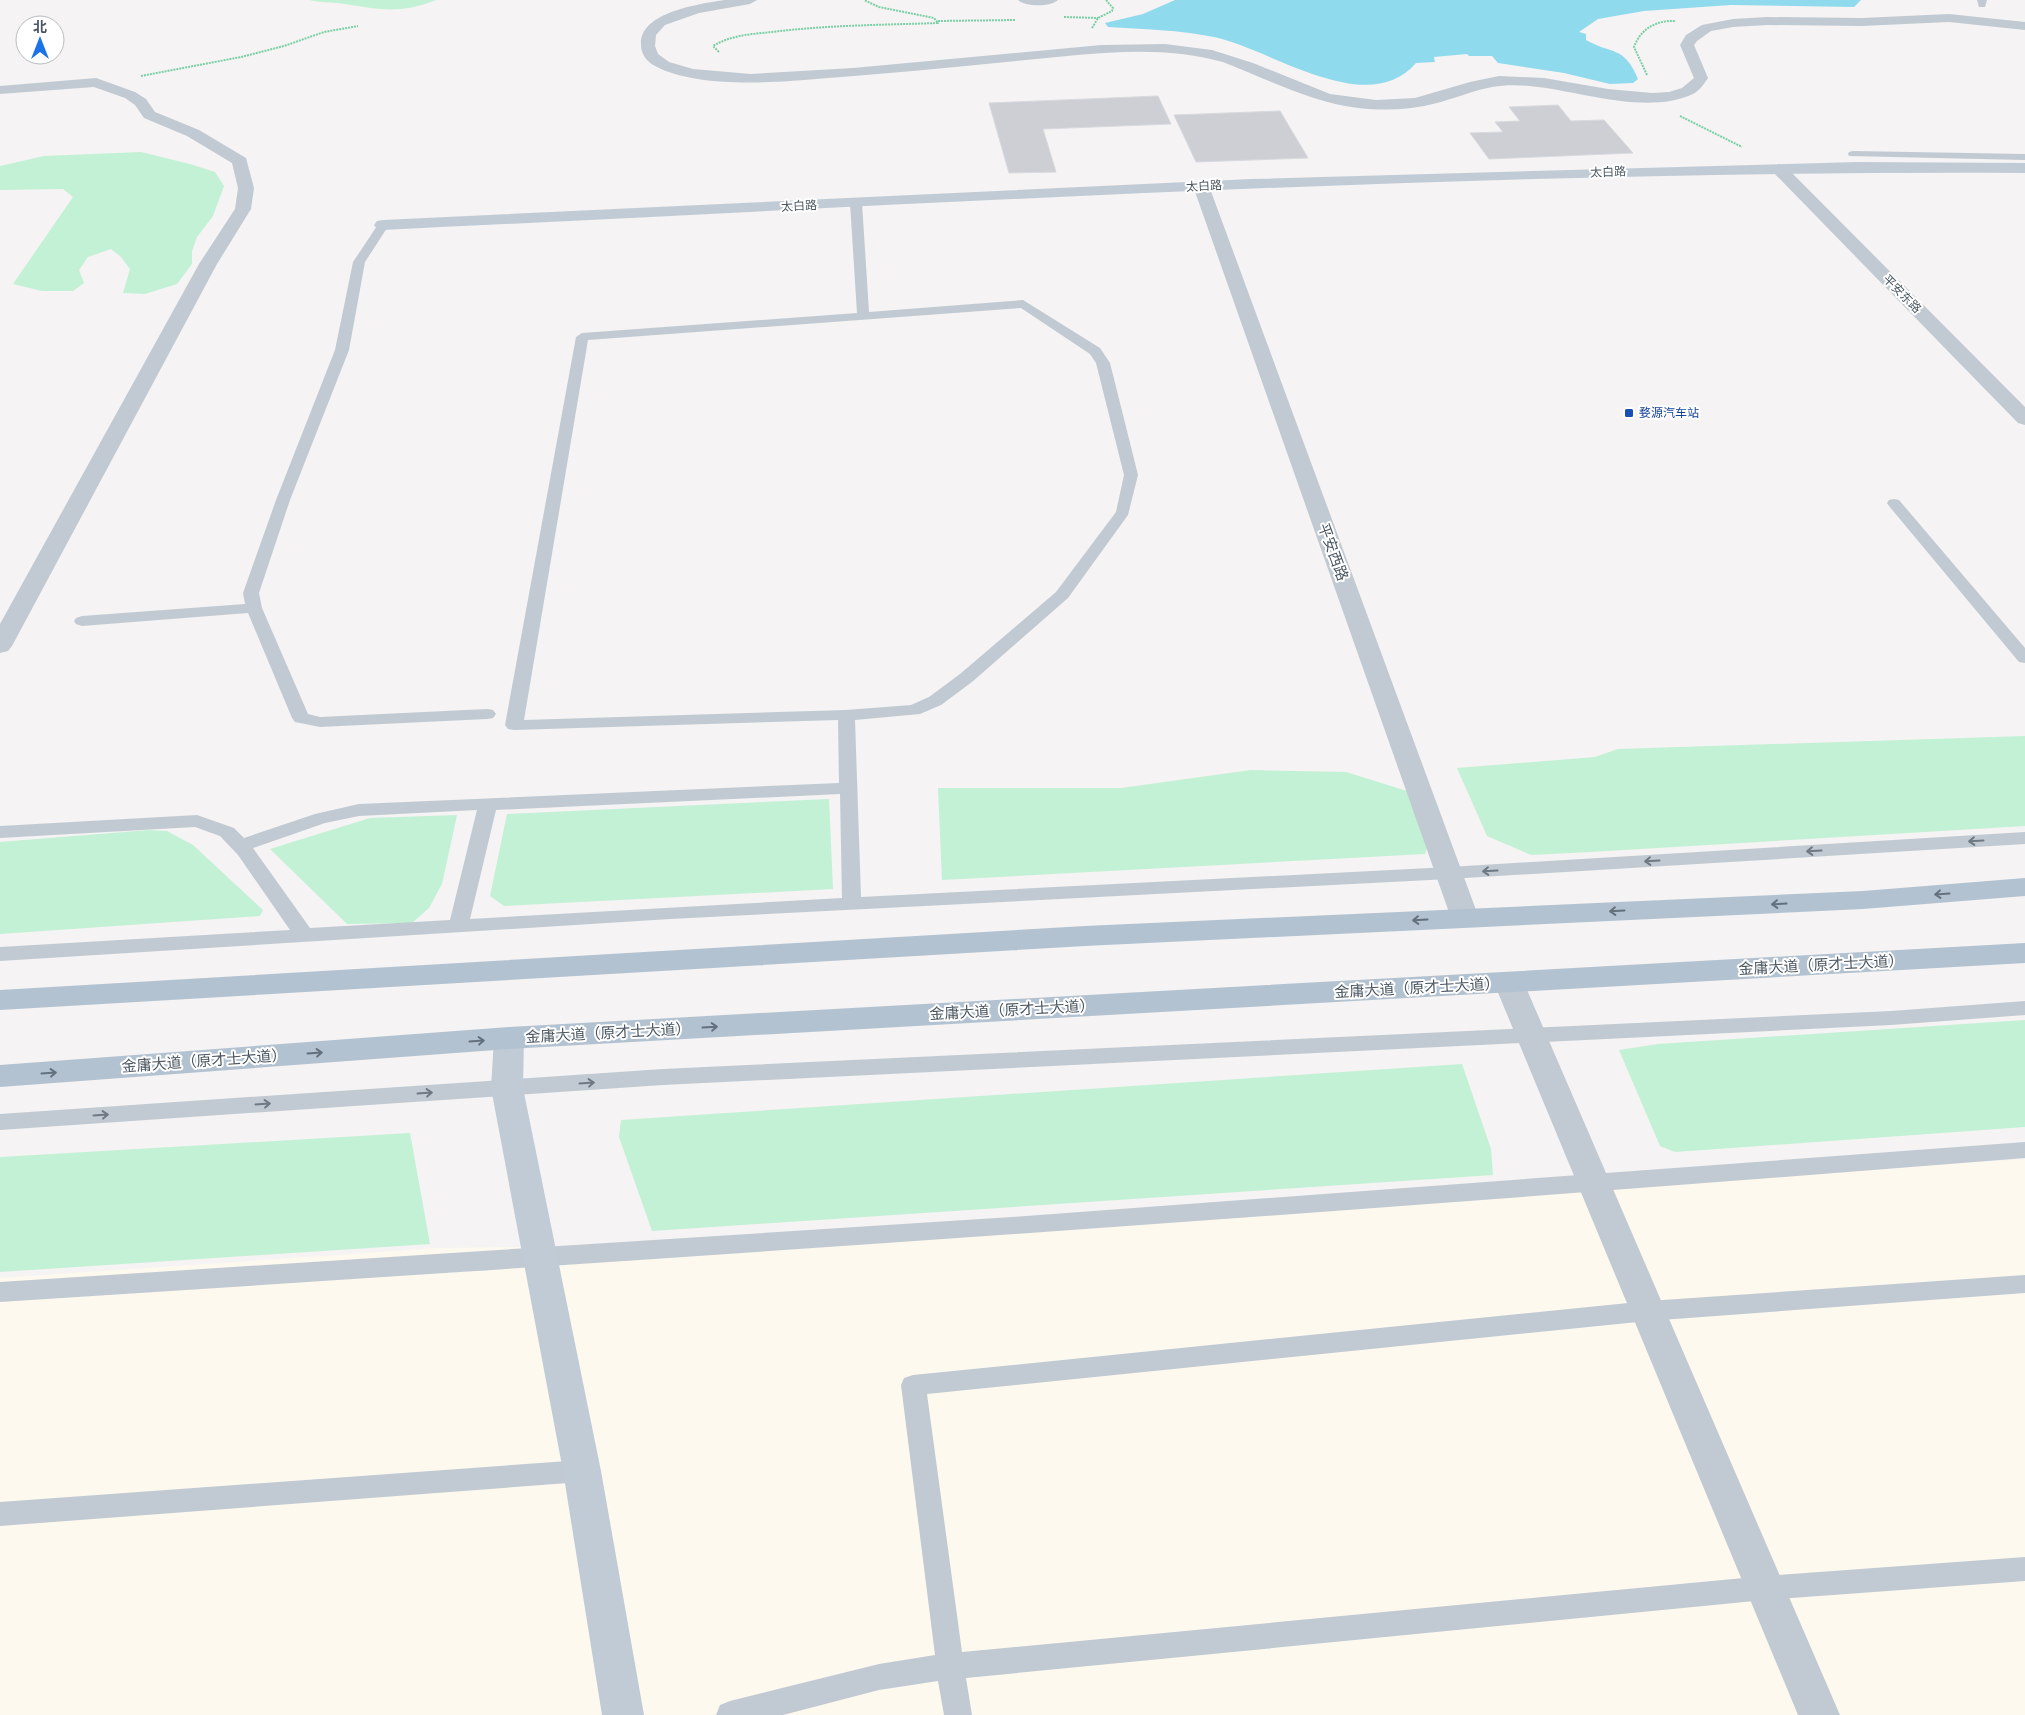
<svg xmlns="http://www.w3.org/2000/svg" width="2025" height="1715" font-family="'DejaVu Sans','Noto Sans SC',sans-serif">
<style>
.commercial{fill:#fdf9ef}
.green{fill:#c3f1d5}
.water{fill:#90daee}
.building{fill:#cdcfd5;stroke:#d7d9de}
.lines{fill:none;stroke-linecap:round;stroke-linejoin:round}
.path{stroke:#7ad0a6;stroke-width:2;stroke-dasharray:2 1;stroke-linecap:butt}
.lane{fill:#c1cad2;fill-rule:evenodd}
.street{fill:#c1cad2;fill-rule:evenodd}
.secondary{fill:#c1cbd6;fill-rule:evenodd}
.primary{fill:#b3c2d1;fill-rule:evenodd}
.oneway{stroke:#6e7983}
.oneway2{stroke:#64717d}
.transit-dot{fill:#1a4fb4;stroke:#fff;stroke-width:2}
.labels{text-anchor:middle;stroke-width:4;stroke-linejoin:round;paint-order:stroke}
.far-street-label{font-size:12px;fill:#4a5661;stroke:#fff}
.far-transit-label{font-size:12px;fill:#164399;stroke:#fff;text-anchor:start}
.street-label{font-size:15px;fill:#4a5661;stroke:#fff}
</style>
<rect width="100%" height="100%" fill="#f5f3f3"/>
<path class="commercial" d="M2025 1159V1715H0V1278L437 1248 770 1244Z"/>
<path class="green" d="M309 0H436C396 16 376 8 337 3 327 2 318 2 309 0Z
M141 152 190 164 215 172 224 186 213 216 197 237 192 251V264L177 284 145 294 123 293 130 269 121 257 111 249 88 257 79 270 84 283 73 291H42L13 284 73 197 63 189 0 190V166L44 156Z
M2025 736V826L1590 852 1531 855 1487 836 1457 768 1595 757 1618 749Z
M1251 770 1346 772 1407 791 1428 843 1425 854 942 880 938 788H1121Z
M829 799 833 889 504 906 490 896 507 814Z
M457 815 442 884 429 908 412 923 347 924 270 849 370 818Z
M149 830 167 831 193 845 263 910 260 916 0 934V842Z
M2025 1020V1127L1675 1152 1660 1146 1619 1050 1658 1044Z
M1462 1064 1491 1149 1493 1175 652 1231 619 1137 621 1120Z
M410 1133 430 1244 0 1272V1157Z"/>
<path class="water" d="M1175 0H1861L1854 7 1731 5 1644 11 1598 19 1579 32 1586 34V40C1612 55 1624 45 1638 79L1633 83 1610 84 1564 73 1498 63 1492 56H1469L1467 54 1434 57 1435 62 1416 63C1367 120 1269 48 1214 37 1180 30 1142 29 1108 27L1105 23 1143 14Z"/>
<path class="building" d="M1158 96 1171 124 1043 129 1056 172 1009 173 989 103Z
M1558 105 1571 121 1604 120 1633 153 1489 159 1470 133 1503 132 1495 122 1520 121 1509 107Z
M1280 111 1308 158 1196 162 1174 115Z"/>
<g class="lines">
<path class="path" d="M1064 17 1098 18
M938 21 1015 20
M1092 28 1098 18 1112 11 1113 8 1106 0
M719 52 713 46C731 35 752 34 772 32 827 25 883 25 938 23L934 18 879 7 864 0
M1647 75 1634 47C1641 28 1657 20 1676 21
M141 76 241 57 284 46 324 32 358 26
M1680 116 1742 147"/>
<path class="lane" d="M1977 0H1987L1985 7H1979Z
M1853 151 2025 154V160L1849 156 1848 154 1849 152Z
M856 200 862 203 869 312 1023 300 1100 348 1110 363 1138 475 1128 515 1068 598 972 682 941 705 920 714 855 720 861 897 1449 867 2025 832V844L1449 879 670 919 0 961V947L290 930 238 855 220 836 195 827 0 838V826L197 815 234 828 244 838 315 814 359 804 839 783 838 720 514 730 508 729 505 725 576 337 582 333 857 313 850 203ZM1021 308 1090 354 1096 363 1124 475 1116 512 1056 592 960 674 929 697 911 705 846 710 524 720 588 340ZM840 794 842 898 470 919 496 810ZM477 810 450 920 310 928 253 848 325 823 359 816Z
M383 222 389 225 365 262 349 350 290 500 259 593 262 608 308 714 320 717 487 709 493 710 496 714 493 718 487 719 320 727 295 722 292 718 248 613 82 626 76 624 74 621 76 618 82 616 245 604 243 593 276 500 335 350 353 262 379 223Z
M1894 499 1899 500 2025 648V663L2019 662 1889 506 1887 503 1889 500Z
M2025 1001V1015L1891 1025 663 1085 0 1130V1114L663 1069 1891 1011Z
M2025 1142V1158C1350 1212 675 1259 0 1302V1282L1012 1217Z
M2025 1275V1293L1648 1321 927 1394 962 1652 1765 1576 2025 1557V1581L1765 1600 966 1678 972 1715H944L938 1681 879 1690 783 1715H716L720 1705 730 1701 879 1664 935 1655 901 1385 904 1378 913 1375 1648 1301Z
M582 1460 591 1463 595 1471 591 1479 582 1482 0 1526V1502Z"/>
<path class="street" d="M724 0H757L750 4 699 13 665 25 656 35 655 46 658 54 669 62 693 69 751 74 853 68 1101 45 1165 44 1212 50 1253 63 1330 94 1376 100 1415 98 1470 82 1499 76 1544 78 1608 89 1652 93 1669 92 1682 88 1694 78 1680 45 1686 35 1702 25 1733 19 1767 17 1862 18 1949 14 2025 22V30L1949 22 1862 26 1767 25 1733 27 1711 31 1697 41 1694 45 1708 78C1704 84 1699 91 1693 94 1646 116 1578 90 1529 86 1489 82 1473 93 1437 103 1411 110 1385 111 1358 108 1310 102 1267 79 1223 62 1155 43 1084 55 1016 61 949 68 882 74 816 79 770 83 696 88 655 66 647 62 641 54 641 45 639 12 700 4 724 0Z
M1018 0H1058C1051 7 1025 7 1018 0Z
M96 78 135 92 146 99 155 112 199 130 246 158 254 188 251 209 217 264 12 646 8 651 0 653V624L199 264 235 209 238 188 232 163 187 136 144 118 135 105 125 98 94 87 0 94V86Z
M1779 164 1785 166 2025 407V425L2018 423 1773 172 1771 169 1773 166Z
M1201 181 1207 183 1209 186 1479 918 1475 925 1465 927 1455 925 1451 918 1193 186 1195 183Z
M1509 973 1519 976 1524 983 1840 1715H1798L1494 983 1499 976Z"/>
<path class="secondary" d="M1858 162 2025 163V173C1477 170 930 204 383 230L377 229 374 225 377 221 383 220 1251 179Z
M509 1027 520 1030 524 1038 523 1088 601 1471 644 1715H602L563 1471 491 1088 494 1038 498 1030Z"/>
<path class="primary" d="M2025 878V896L1863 909 1085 946 0 1010V990L1085 926 1863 891Z
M2025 943V963L509 1049 0 1087V1065L509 1027Z"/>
</g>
<defs><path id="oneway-shaft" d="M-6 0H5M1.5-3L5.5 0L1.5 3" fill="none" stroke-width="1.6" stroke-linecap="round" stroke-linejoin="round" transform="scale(1.25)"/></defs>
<g class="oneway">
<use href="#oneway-shaft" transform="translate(1976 841) rotate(177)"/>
<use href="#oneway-shaft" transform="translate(1814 851) rotate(177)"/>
<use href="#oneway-shaft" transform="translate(1652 861) rotate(177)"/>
<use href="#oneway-shaft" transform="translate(1490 871) rotate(177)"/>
<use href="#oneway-shaft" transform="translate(587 1083) rotate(-4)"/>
<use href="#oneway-shaft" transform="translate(425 1093) rotate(-4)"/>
<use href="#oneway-shaft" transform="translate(263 1104) rotate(-4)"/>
<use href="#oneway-shaft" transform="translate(101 1115) rotate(-4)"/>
</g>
<g class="oneway2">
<use href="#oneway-shaft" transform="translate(1942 894) rotate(176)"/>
<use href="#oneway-shaft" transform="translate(1779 904) rotate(177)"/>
<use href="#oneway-shaft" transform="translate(1617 911) rotate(177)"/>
<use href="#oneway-shaft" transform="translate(1420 920) rotate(177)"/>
<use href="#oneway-shaft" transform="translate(710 1027) rotate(-3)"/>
<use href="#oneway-shaft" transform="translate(477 1041) rotate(-4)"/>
<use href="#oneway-shaft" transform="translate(315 1053) rotate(-4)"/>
<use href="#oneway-shaft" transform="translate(49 1073) rotate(-4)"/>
</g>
<rect class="transit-dot" x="1624" y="408" width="10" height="10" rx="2.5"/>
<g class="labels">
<g class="far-street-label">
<text transform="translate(1608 172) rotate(-2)" y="4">太白路</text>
<text transform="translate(1204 186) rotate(-3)" y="4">太白路</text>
<text transform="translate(799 206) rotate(-3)" y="4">太白路</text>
<text transform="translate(1902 294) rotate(45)" y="4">平安东路</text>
</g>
<g class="far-transit-label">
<text x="1639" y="417">婺源汽车站</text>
</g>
<g class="street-label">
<text transform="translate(1333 552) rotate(70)" y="5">平安西路</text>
<text transform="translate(1821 965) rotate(-3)" y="5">金庸大道（原才士大道）</text>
<text transform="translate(1417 988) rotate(-3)" y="5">金庸大道（原才士大道）</text>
<text transform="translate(1012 1010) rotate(-3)" y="5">金庸大道（原才士大道）</text>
<text transform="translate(608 1033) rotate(-3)" y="5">金庸大道（原才士大道）</text>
<text transform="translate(204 1061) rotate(-4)" y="5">金庸大道（原才士大道）</text>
</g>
</g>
<g transform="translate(40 40)"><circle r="24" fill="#ffffff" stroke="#b7bbc0"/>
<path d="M0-4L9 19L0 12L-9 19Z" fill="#1a73e8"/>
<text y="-8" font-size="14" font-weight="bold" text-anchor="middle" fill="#4a5661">北</text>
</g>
</svg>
